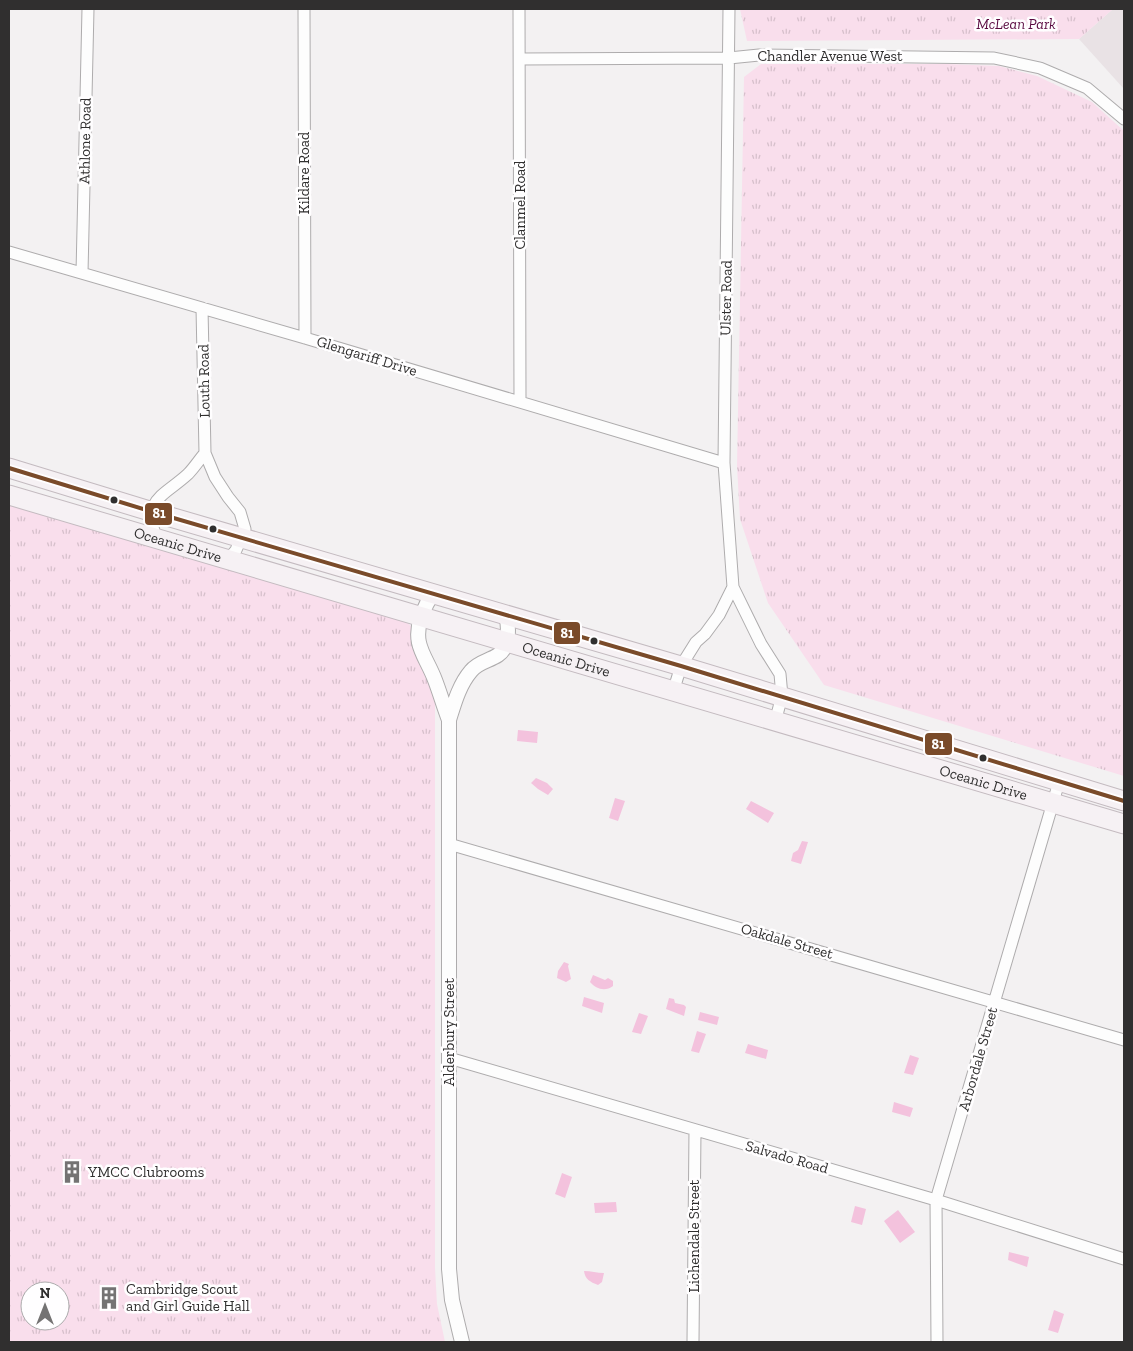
<svg xmlns="http://www.w3.org/2000/svg" width="1133" height="1351" font-family="'Zilla Slab',serif">
<style>
.built{fill:#e9e2e5}
.park{fill:url(#park-tufts);fill-rule:evenodd}
.water{fill:#f3c2dd}
.lines{fill:none;stroke-linecap:round;stroke-linejoin:round}
.minor-casing{stroke:#aeacad;stroke-width:13}
.tertiary-casing{stroke:#aeacad;stroke-width:16}
.primary-casing{stroke:#c4bbc0;stroke-width:21}
.minor{stroke:#fdfdfd;stroke-width:11}
.tertiary{stroke:#fdfdfd;stroke-width:14}
.primary{stroke:#f6f1f4;stroke-width:19}
.bus-1-casing{stroke:#fffeff;stroke-width:8}
.bus-1{stroke:#7a4b2a;stroke-width:4}
.bus-dot{fill:#302f2f;stroke:#fffeff;stroke-width:2}
.labels{text-anchor:middle;stroke-width:5;stroke-linejoin:round;paint-order:stroke}
.park-label{font-size:15px;font-style:italic;fill:#5a0a41;stroke:#fffeff}
.street-label{font-size:15px;fill:#302f2f;stroke:#fffeff}
.poi-label{font-size:15px;fill:#302f2f;stroke:#fffeff;text-anchor:start}
.line-badge{stroke:#fffeff;stroke-width:2}
.badge-label{font-size:14px;text-anchor:middle;font-weight:bold;fill:#fff}
</style>
<defs>
<pattern id="park-tufts" width="24" height="20" patternUnits="userSpaceOnUse" patternTransform="scale(1.25)"><rect width="24" height="20" fill="#f9deec"/><path d="M3 7l-1-3M5 7V3M7 7l1-3M15 17l-1-3M17 17v-4M19 17l1-3" fill="none" stroke="#d6bfcb"/></pattern>
</defs>
<rect width="100%" height="100%" fill="#f3f1f2"/>
<path class="built" d="M1113 9H1124V89L1079 39Z"/>
<path class="park" d="M740 9H1113L1079 39 747 41Z
M761 64H947L999 66 1037 76 1092 102 1124 131V776L824 685 768 603 740 519 737 466 744 77Z
M9 504 405 621 411 626 431 686 435 701V1268L437 1304 445 1342H9ZM30 1291H60V1321H30Z"/>
<path class="water" d="M518 730 538 732 537 743 517 741Z
M536 778 547 783 553 789 548 795 538 789 531 783Z
M615 798 625 801 618 821 609 818Z
M751 801 774 813 768 823 746 809Z
M802 841 808 842 801 864 791 861 793 853 798 850Z
M564 962 569 964 568 966 571 979 566 982 557 978 558 971Z
M593 975 605 980 608 978 613 981V986C605 992 596 989 590 982Z
M584 997 604 1003 602 1013 582 1006Z
M669 998 674 999 675 1003 684 1005 686 1007 684 1016 666 1009Z
M700 1012 719 1017 717 1025 698 1020Z
M639 1013 648 1016 641 1034 632 1032Z
M697 1031 706 1034 699 1053 691 1051Z
M748 1044 768 1050 766 1059 745 1053Z
M910 1055 919 1058 913 1075 904 1073Z
M894 1102 913 1108 910 1117 892 1112Z
M562 1173 572 1177 565 1198 555 1194Z
M616 1202 617 1212 595 1213 594 1203Z
M855 1206 866 1209 862 1225 851 1222Z
M898 1210 915 1232 900 1243 884 1221Z
M1009 1252 1029 1257 1027 1267 1008 1260Z
M584 1271C591 1271 597 1273 604 1273L602 1282 598 1285C590 1282 585 1279 584 1271Z
M1054 1310 1064 1314 1058 1333 1048 1330Z"/>
<g class="lines">
<defs>
<path id="minor" d="M304 9 305 338
M519 9 520 401
M729 9 724 463 733 587 761 644 780 674 782 696 775 722
M520 59 729 58 759 55 994 58 1040 68 1087 88 1124 119
M9 252 305 338 724 463
M82 273 88 9
M202 308 205 453 215 477 228 497 240 512 245 529 236 550 227 561
M157 540C141 499 163 497 188 474 194 468 199 460 205 453
M673 692 681 666 696 642 705 634 719 615 733 587
M449 844 1124 1040
M449 1058 936 1200 1124 1259
M693 1342 695 1130
M937 1342 936 1200 1059 782"/>
<path id="tertiary" d="M433 594C427 601 424 609 421 618 412 645 426 656 435 680 440 693 444 707 449 720
M462 1342 452 1300 449 1269V720C454 704 459 685 471 671 478 662 489 661 498 655 510 647 509 627 506 615"/>
<g id="primary">
<path d="M9 468 153 512 681 666 1124 801"/>
<path id="s1" d="M9 495 1124 824"/>
</g>
</defs>
<use href="#minor" class="minor-casing"/>
<use href="#tertiary" class="tertiary-casing"/>
<use href="#primary" class="primary-casing"/>
<use href="#minor" class="minor"/>
<use href="#tertiary" class="tertiary"/>
<use href="#primary" class="primary"/>
<defs>
<path id="bus-1" d="M9 468 153 512 681 666 1124 801"/>
</defs>
<use href="#bus-1" class="bus-1-casing"/>
<use href="#bus-1" class="bus-1"/>
</g>
<defs>
<symbol id="building-bare" viewBox="-9 -9 18 18"><path d="M-4-6H4V6H1V3H-1V6H-4ZM-2.5-4.3h1.7v1.8h-1.7ZM.8-4.3h1.7v1.8H.8ZM-2.5-1h1.7V.8h-1.7ZM.8-1h1.7V.8H.8Z" fill="#747373" stroke="#fffeff" stroke-width="2.5" paint-order="stroke"/></symbol>
</defs>
<g fill-rule="evenodd">
<use href="#building-bare" x="56" y="1156" width="32" height="32"/>
<use href="#building-bare" x="93" y="1282" width="32" height="32"/>
</g>
<g class="bus-dot">
<circle cx="114" cy="500" r="4.5"/>
<circle cx="213" cy="529" r="4.5"/>
<circle cx="594" cy="641" r="4.5"/>
<circle cx="983" cy="758" r="4.5"/>
</g>
<g class="labels">
<g class="park-label">
<text x="1016" y="29">McLean Park</text>
</g>
<g class="street-label">
<text x="830" y="61">Chandler Avenue West</text>
<text transform="translate(85 141) rotate(-89)" y="5">Athlone Road</text>
<text transform="translate(304 173) rotate(-90)" y="5">Kildare Road</text>
<text transform="translate(520 205) rotate(-90)" y="5">Clanmel Road</text>
<text transform="translate(726 298) rotate(-89)" y="5">Ulster Road</text>
<text transform="translate(367 356) rotate(17)" y="5">Glengariff Drive</text>
<text transform="translate(204 381) rotate(-91)" y="5">Louth Road</text>
<text dy="5" stroke="none"><textPath href="#s1" startOffset="176">Oceanic Drive</textPath></text>
<text dy="5" stroke="none"><textPath href="#s1" startOffset="581">Oceanic Drive</textPath></text>
<text dy="5" stroke="none"><textPath href="#s1" startOffset="1016">Oceanic Drive</textPath></text>
<text transform="translate(787 941) rotate(16)" y="5">Oakdale Street</text>
<text transform="translate(449 1032) rotate(-90)" y="5">Alderbury Street</text>
<text transform="translate(978 1059) rotate(-74)" y="5">Arbordale Street</text>
<text transform="translate(787 1157) rotate(16)" y="5">Salvado Road</text>
<text transform="translate(694 1236) rotate(-90)" y="5">Lichendale Street</text>
</g>
<g class="poi-label">
<text x="88" y="1177">YMCC Clubrooms</text>
<text x="126" y="1294">Cambridge Scout<tspan x="126" dy="17">and Girl Guide Hall</tspan></text>
</g>
</g>
<g class="line-badge">
<rect x="144" y="502" width="29" height="24" rx="5" fill="#7a4b2a"/>
<rect x="553" y="621" width="28" height="24" rx="5" fill="#7a4b2a"/>
<rect x="924" y="732" width="29" height="24" rx="5" fill="#7a4b2a"/>
</g>
<g class="badge-label">
<text x="159" y="518">81</text>
<text x="567" y="638">81</text>
<text x="938" y="749">81</text>
</g>
<rect width="1133" height="1351" fill="none" stroke="#302f2f" stroke-width="20"/>
<g transform="translate(45 1306)"><circle r="24" fill="#fffeff" stroke="#acabac"/>
<path d="M0-4L9 19L0 12L-9 19Z" fill="#747373"/>
<text y="-8" font-size="14" font-weight="bold" text-anchor="middle" fill="#302f2f">N</text>
</g>
</svg>
